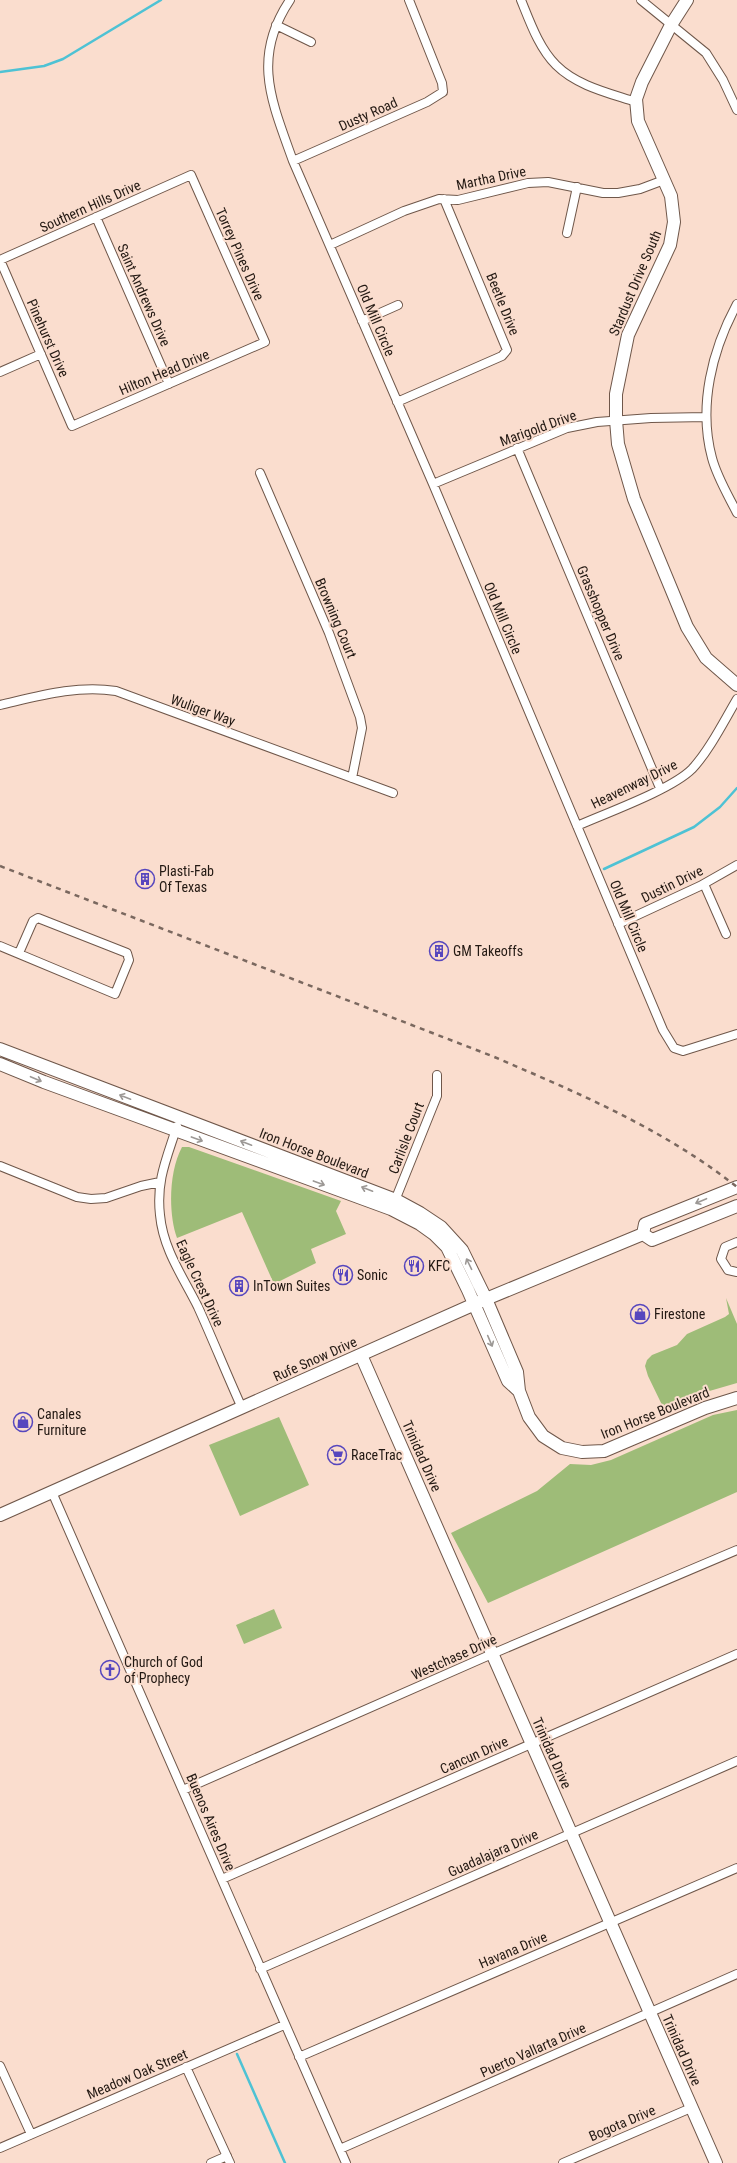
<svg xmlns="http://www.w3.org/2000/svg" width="737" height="2163" font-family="'Roboto Condensed',sans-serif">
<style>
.green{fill:#9ebc78}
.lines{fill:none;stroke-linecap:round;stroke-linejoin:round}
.stream{stroke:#4ec2d4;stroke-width:2.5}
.street-casing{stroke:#6f574a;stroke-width:10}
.secondary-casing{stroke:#6f574a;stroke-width:14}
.street{stroke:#fff;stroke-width:8}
.secondary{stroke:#fff;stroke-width:12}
.rail{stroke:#7a685f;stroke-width:2.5;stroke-dasharray:5 5;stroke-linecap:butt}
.oneway{stroke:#9c9895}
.labels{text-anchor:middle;stroke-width:4;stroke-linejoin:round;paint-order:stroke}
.street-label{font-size:14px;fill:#231913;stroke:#faddce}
.poi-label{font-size:14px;fill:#231913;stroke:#faddce;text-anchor:start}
</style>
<rect width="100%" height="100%" fill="#faddce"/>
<path class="green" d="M182 1147H189L341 1201 336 1211 346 1234 311 1249 316 1263 274 1284 242 1212 177 1238C168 1213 169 1171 182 1147Z
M726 1298 737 1324V1383L706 1392 675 1406 663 1407 648 1376 645 1366 647 1360 652 1355 677 1345 687 1334 725 1317 729 1314Z
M737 1410V1492L488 1603 451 1533 537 1491 570 1464 591 1465 611 1460 713 1415Z
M279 1417 309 1485 240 1516 209 1445Z
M274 1609 282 1628 244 1644 236 1625Z"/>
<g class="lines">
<path class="stream" d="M0 72 44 66 63 59 161 0
M604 869 694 827 720 807 737 788
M237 2054 285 2163"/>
<defs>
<path id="street" d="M290 0C251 58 272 102 293 161L433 484 663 1030 674 1048 683 1051 737 1034
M521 0C530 22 539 48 556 65 577 86 609 93 636 102
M641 0 706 53 723 80 737 110
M276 25 311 42
M293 161 427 102 443 92 442 83 409 0
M96 217 169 384
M567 233 577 187
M330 245 404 211 439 199 458 200 528 183 548 182 603 193H618L640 189 664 180
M0 260 191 175 265 342 72 426 0 260
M737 304C712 350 698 406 712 458 717 477 728 495 737 513
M362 321 398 305
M0 372 41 354
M397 402 502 356 507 350 444 199
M517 448 660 788
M260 473 329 633 360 717 362 728 352 778
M433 484 567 428 597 422 651 418 706 417
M0 705C39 696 76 685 116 691L393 793
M577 826C606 813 671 790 692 769 709 751 724 721 737 699
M704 884 726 934
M618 924 700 886 737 865
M0 946 115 994 129 960 127 953 38 918 33 921 19 953
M177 1126C167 1158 156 1180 160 1215 163 1249 183 1277 198 1307 213 1340 227 1375 242 1408
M0 1166 77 1197 91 1199 106 1198 141 1186 160 1182
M394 1203 437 1096V1075
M737 1242 725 1247 721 1259 728 1270 737 1272
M52 1492 346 2163
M183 1790 492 1654 737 1550
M222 1879 737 1654
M260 1969 737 1761
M299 2057 737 1868
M0 2066 31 2134
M186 2067 230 2163
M0 2148 284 2025
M340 2149 737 1974
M211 2163 227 2156
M563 2163 691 2108"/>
<path id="secondary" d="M687 0 671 25 642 82 636 99 638 121 671 196 674 222 670 245 628 335 616 394V420L618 444 634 499 687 627 706 658 737 685
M0 1049 396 1200 420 1213 441 1227 462 1250 486 1299 517 1372 519 1391 529 1417 543 1436 562 1448 582 1452 604 1451 705 1408 737 1398
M0 1064 44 1082 391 1209 420 1224 434 1234 447 1247 468 1290 508 1381 519 1391
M643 1234 645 1224 737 1187
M643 1234 652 1240 737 1206
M361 1355 716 2163
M0 1515 486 1299 643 1234"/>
</defs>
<use href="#street" class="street-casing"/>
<use href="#secondary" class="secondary-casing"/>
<use href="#street" class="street"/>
<use href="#secondary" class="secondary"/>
<path class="rail" d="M0 866 492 1056C576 1092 664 1129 737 1187"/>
</g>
<defs><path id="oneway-shaft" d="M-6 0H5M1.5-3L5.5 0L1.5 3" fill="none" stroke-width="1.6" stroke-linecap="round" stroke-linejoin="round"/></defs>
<g class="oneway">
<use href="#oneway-shaft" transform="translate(36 1079) rotate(23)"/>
<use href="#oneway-shaft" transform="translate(125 1097) rotate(-159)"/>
<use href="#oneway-shaft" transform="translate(197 1139) rotate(20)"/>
<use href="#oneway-shaft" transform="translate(246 1143) rotate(-159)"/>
<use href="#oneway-shaft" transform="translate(319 1183) rotate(20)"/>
<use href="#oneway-shaft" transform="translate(367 1189) rotate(-159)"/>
<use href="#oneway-shaft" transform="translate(701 1201) rotate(157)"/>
<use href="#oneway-shaft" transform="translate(469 1264) rotate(-116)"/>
<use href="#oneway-shaft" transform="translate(490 1341) rotate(67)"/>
</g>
<defs>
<symbol id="building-ring" viewBox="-11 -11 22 22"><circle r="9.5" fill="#faddce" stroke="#5646be" stroke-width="1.5"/><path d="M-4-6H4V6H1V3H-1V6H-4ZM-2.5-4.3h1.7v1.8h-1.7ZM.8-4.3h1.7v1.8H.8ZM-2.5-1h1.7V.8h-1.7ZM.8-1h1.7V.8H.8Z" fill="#5646be"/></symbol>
<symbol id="restaurant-ring" viewBox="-11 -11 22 22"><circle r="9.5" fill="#faddce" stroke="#5646be" stroke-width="1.5"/><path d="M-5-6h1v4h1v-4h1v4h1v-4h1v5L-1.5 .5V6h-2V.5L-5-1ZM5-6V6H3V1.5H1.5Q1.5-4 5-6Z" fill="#5646be"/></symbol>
<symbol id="shop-ring" viewBox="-11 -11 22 22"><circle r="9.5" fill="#faddce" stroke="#5646be" stroke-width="1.5"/><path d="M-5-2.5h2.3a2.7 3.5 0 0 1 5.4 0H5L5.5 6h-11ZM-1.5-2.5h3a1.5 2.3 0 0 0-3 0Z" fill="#5646be"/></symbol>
<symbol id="supermarket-ring" viewBox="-11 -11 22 22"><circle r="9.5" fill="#faddce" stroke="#5646be" stroke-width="1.5"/><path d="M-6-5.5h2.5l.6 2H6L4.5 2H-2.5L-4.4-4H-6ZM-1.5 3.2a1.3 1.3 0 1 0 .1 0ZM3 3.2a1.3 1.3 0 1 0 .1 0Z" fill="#5646be"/></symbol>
<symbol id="church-ring" viewBox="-11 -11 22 22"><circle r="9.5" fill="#faddce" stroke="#5646be" stroke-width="1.5"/><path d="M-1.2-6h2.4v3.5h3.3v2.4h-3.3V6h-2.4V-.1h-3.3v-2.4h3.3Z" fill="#5646be"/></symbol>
</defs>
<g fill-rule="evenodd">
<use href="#building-ring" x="134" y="868" width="22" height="22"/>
<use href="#building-ring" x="428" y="940" width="22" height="22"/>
<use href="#restaurant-ring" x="403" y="1255" width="22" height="22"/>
<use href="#restaurant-ring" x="332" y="1264" width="22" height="22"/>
<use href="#building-ring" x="228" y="1275" width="22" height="22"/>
<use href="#shop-ring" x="629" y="1303" width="22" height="22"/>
<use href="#shop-ring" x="12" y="1411" width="22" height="22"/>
<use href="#supermarket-ring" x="326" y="1444" width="22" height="22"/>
<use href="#church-ring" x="99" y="1659" width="22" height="22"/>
</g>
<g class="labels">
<g class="street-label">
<text transform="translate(368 114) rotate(-24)" y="5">Dusty Road</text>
<text transform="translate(491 178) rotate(-12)" y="5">Martha Drive</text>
<text transform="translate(90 206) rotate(-24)" y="5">Southern Hills Drive</text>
<text transform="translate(240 254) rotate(66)" y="5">Torrey Pines Drive</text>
<text transform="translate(635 283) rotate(-67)" y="5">Stardust Drive South</text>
<text transform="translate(144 295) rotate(66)" y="5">Saint Andrews Drive</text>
<text transform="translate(503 304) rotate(68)" y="5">Beetle Drive</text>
<text transform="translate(376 320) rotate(67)" y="5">Old Mill Circle</text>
<text transform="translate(48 338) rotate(66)" y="5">Pinehurst Drive</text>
<text transform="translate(164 372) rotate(-23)" y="5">Hilton Head Drive</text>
<text transform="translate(538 428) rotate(-20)" y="5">Marigold Drive</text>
<text transform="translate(601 613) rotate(67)" y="5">Grasshopper Drive</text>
<text transform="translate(336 618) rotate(67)" y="5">Browning Court</text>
<text transform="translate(503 618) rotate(67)" y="5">Old Mill Circle</text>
<text transform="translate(203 710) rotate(20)" y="5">Wuliger Way</text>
<text transform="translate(634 784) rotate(-26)" y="5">Heavenway Drive</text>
<text transform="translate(672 884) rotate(-26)" y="5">Dustin Drive</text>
<text transform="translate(629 916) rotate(67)" y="5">Old Mill Circle</text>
<text transform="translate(406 1138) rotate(-69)" y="5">Carlisle Court</text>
<text transform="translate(314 1153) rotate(21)" y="5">Iron Horse Boulevard</text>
<text transform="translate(200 1283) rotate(65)" y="5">Eagle Crest Drive</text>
<text transform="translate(315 1359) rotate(-24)" y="5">Rufe Snow Drive</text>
<text transform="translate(655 1413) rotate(-22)" y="5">Iron Horse Boulevard</text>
<text transform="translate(422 1456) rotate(66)" y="5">Trinidad Drive</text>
<text transform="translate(454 1657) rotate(-24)" y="5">Westchase Drive</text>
<text transform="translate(552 1753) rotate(66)" y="5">Trinidad Drive</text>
<text transform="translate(474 1755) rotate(-24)" y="5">Cancun Drive</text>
<text transform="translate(211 1822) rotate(67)" y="5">Buenos Aires Drive</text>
<text transform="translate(493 1853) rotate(-24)" y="5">Guadalajara Drive</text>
<text transform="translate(513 1950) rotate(-23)" y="5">Havana Drive</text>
<text transform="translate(533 2050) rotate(-24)" y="5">Puerto Vallarta Drive</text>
<text transform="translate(682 2050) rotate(66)" y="5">Trinidad Drive</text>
<text transform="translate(137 2074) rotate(-23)" y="5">Meadow Oak Street</text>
<text transform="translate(622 2123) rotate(-23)" y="5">Bogota Drive</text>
</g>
<g class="poi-label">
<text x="159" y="876">Plasti-Fab<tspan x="159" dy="16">Of Texas</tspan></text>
<text x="453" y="956">GM Takeoffs</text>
<text x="428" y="1271">KFC</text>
<text x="357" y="1280">Sonic</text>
<text x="253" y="1291">InTown Suites</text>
<text x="654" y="1319">Firestone</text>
<text x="37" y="1419">Canales<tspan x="37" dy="16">Furniture</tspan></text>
<text x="351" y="1460">RaceTrac</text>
<text x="124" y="1667">Church of God<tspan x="124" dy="16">of Prophecy</tspan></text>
</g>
</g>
</svg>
